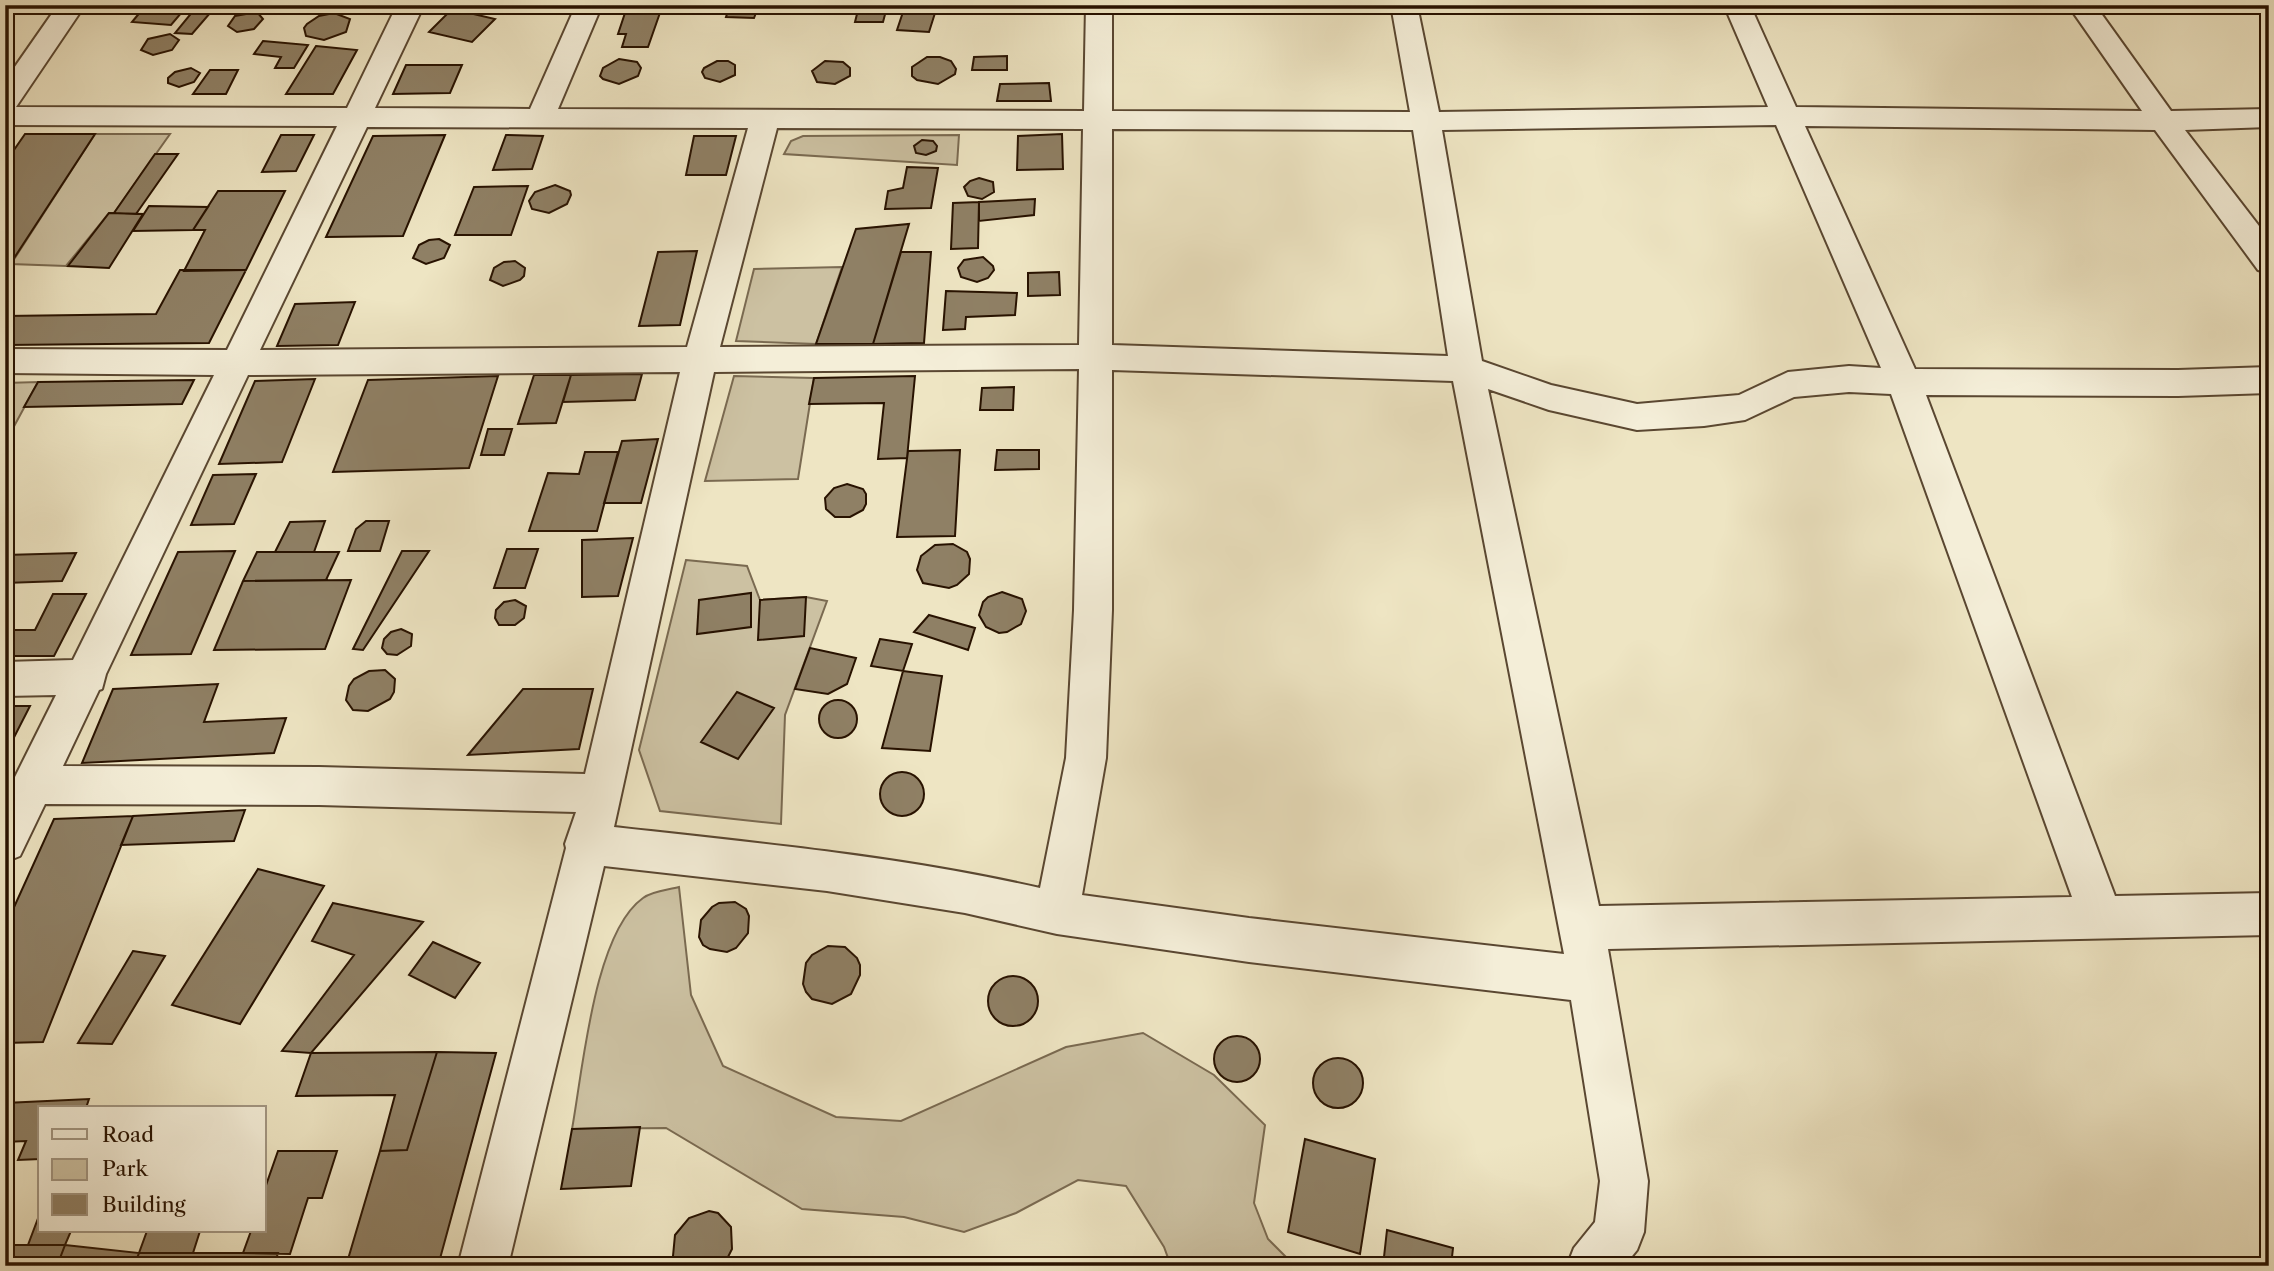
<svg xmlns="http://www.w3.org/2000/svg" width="2274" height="1271" font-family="'Libre Caslon Text',serif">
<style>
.green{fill:#ccc1a2;stroke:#7a6a51;stroke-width:2}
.building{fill:#8f8065;stroke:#281200;stroke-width:2}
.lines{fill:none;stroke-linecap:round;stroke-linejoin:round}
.minor-casing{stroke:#5a4731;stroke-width:4}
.minor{fill:#f4eed8;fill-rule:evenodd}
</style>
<rect width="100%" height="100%" fill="#eee5c3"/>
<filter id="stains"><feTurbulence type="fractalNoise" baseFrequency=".00286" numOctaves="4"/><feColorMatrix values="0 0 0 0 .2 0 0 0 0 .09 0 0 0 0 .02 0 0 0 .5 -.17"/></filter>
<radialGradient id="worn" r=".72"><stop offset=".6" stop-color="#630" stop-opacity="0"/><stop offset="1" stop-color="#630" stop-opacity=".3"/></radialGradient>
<path class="green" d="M95 134H170L114 213H109L66 266 11 264Z
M959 135 957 165 784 154 791 141 803 136Z
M842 267 816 344 736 341 754 269Z
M734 376 814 378 798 479 705 481Z
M38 382 5 443V383Z
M686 560 747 566 760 600 806 597 827 601 785 715 781 824 660 811 639 750Z
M679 887 691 995 723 1066 836 1117 901 1121 1066 1047 1143 1033 1214 1075 1265 1125 1254 1203 1268 1239 1295 1266H1171L1164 1247 1126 1186 1078 1180 1016 1213 964 1232 904 1217 802 1209 666 1128 572 1129C583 1069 594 933 643 898 652 891 668 890 679 887Z"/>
<path class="building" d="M146 5H188L171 25 132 22Z
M198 5H217L192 34 175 33Z
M730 5H759L754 18 726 17Z
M859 6 887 7 883 22H855Z
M627 7H662L648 47H622L626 34H618Z
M452 9 495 19 472 42 429 32Z
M257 12 263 19 254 29 237 32 228 26 235 16Z
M903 12 935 13 929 32 897 30Z
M334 13 350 19 346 32 324 40 306 36 304 28 307 24 319 16Z
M170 34 179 40 172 50 153 55 141 50 148 39Z
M263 41 308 45 294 68H275L281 57 254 54Z
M316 46 357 50 333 94H286Z
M1007 56V70H972L974 57Z
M927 57H940L951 61 956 69 955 74 938 84 917 80 912 76V67Z
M619 59 637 62 641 68 638 76 619 84 603 79 600 76 603 68Z
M717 61H728L735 65V75L720 82 705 78 702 72 704 68Z
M825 61 843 62 850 68V76L835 84 817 82 812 71Z
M406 65H462L450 93 393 94Z
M191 68 200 73 194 82 179 87 168 83V78L175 72Z
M210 70H238L226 94H193Z
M1049 83 1051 101H997L1000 84Z
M25 134H95L5 272V163Z
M1062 134 1063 169 1017 170 1018 136Z
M281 135H314L296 171 262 172Z
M445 135 403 236 326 237 373 136Z
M506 135 543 136 532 169 493 170Z
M694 136H736L726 175H686Z
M922 140 933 141 937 146 936 151 926 155 916 153 914 146Z
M155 154H178L136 214 114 213Z
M907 167 938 168 931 208 885 209 888 191 903 188Z
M979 178 993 182 994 192 982 199 968 196 964 187 970 181Z
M555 185 570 191 571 195 567 204 549 213 532 209 529 201 535 192Z
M528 186 511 235H455L474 187Z
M218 191H285L246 270 184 271 205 230H193Z
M1035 199 1034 215 979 221V202Z
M979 202 978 248 951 249 953 203Z
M149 206 208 207 193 230 133 231Z
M109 213 143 214 109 268 68 266Z
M909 224 873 344H816L856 229Z
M439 239 450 245 444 258 426 264 413 258 419 245 429 240Z
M697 251 680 325 639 326 658 252Z
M901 252H931L924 343 873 344Z
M983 257 993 266 994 270 988 278 977 282 961 277 958 268 964 260Z
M515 261 525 268 524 276 520 280 503 286 490 280 494 268 504 262Z
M180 270H246L209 343 5 345V316L156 314Z
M1059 272 1060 295 1028 296V273Z
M946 291 1017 293 1015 315 966 317 965 329 943 330Z
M355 302 338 345 277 346 295 304Z
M642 374 635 400 563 402 571 375Z
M534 375H571L556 423 518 424Z
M498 376 469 468 333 472 368 380Z
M915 376 907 458 878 459 884 403 809 404 814 378Z
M315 379 282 462 219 464 255 381Z
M194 380 182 404 24 407 38 382Z
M1014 387 1013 410H980L982 388Z
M488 429H512L504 455H481Z
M658 439 641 503H604L622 441Z
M960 450 955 536 897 537 908 451Z
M997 450H1039V469L995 470Z
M585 452H618L597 531H529L548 473 579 474Z
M256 474 234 524 191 525 213 475Z
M847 484 863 489 866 494V504L863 510 850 517H835L826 509 825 498 834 488Z
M325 521 314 552H275L290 522Z
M366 521H389L380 551H348L356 529Z
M633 538 618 596 582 597V540Z
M953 544 967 552 970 559 969 574 957 585 949 588 923 583 917 570 921 556 935 545Z
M507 549H538L525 588H494Z
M235 551 191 654 131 655 178 552Z
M402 551H429L363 650 353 649Z
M257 552H339L326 580 243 581Z
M76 553 62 581 5 583V555Z
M351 580 325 649 214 650 243 581Z
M1002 592 1022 599 1026 611 1021 624 1007 632 999 633 986 627 979 615 983 602 988 597Z
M751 593V627L697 634 699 600Z
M53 594H86L54 656H5V630H35Z
M806 597 804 636 758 640 760 600Z
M515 600 526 606 524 618 515 625H499L495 618 496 610 504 602Z
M929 615 975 628 968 650 914 632Z
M401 629 412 634 411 646 397 655 387 654 382 648 384 639 391 632Z
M880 639 912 644 903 671 871 666Z
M810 648 856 658 847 684 828 694 795 689Z
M385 670 395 679 394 692 390 699 368 711 353 710 346 700 349 686 354 679 369 671Z
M903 671 942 676 930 751 882 748Z
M218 684 204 722 286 718 274 753 82 763 113 689Z
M523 689H593L579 749 468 755Z
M737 692 774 708 738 759 701 742Z
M819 719a19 19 0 1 1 38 0a19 19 0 1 1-38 0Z
M5 706H30L5 755Z
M880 794a22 22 0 1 1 44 0a22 22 0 1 1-44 0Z
M245 810 234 841 121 845 133 816Z
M133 816 43 1042 5 1043V927L54 819Z
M258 869 324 886 240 1024 172 1005Z
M735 902 746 909 749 916 748 933 736 948 727 952 710 949 703 945 699 937 701 920 712 907 719 903Z
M333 903 423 922 311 1053 282 1051 354 955 312 941Z
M433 942 480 963 455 998 409 975Z
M828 946 845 947 857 958 860 965V975L851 994 832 1004 812 999 806 992 803 984 806 963 812 955Z
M133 951 165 956 112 1044 78 1043Z
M988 1001a25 25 0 1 1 50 0a25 25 0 1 1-50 0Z
M1214 1059a23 23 0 1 1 46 0a23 23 0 1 1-46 0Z
M437 1052 496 1053 438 1266H346L380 1151 407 1150Z
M437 1052 407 1150 380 1151 395 1095 296 1096 311 1053Z
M1313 1083a25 25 0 1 1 50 0a25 25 0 1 1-50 0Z
M89 1099 86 1108H40V1159L18 1160 26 1141 5 1142V1103Z
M640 1127 631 1186 561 1189 572 1129Z
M1305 1139 1375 1159 1360 1254 1288 1232Z
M278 1151H337L322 1198H308L290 1254 243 1253 251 1231H264V1191Z
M709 1211 718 1213 731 1227 732 1249 727 1259 721 1266H677L673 1256 675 1235 689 1218Z
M40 1213V1231H71L65 1245H28Z
M1387 1230 1453 1248 1451 1266H1383Z
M147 1231H200L193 1253H139Z
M5 1245H65L57 1266H5Z
M65 1245 139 1253 134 1266H57Z
M139 1253H278L274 1266H134Z"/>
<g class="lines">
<defs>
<path id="minor" d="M58 5H85L16 107 347 108 397 5H424L375 108 530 109 576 5H602L558 109 1084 111 1086 5H1112V111L1410 112 1391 5H1417L1439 112 1768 107 1724 5H1750L1796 107 2142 111 2068 5H2095L2171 111 2269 109V127L2185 130 2269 239V273L2258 270 2155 130 1805 126 1915 369 2178 370 2269 367V393L2178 396 1926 395 2115 896 2269 893V935L1608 949 1648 1181 1644 1232 1637 1250 1624 1266H1567L1574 1248 1595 1222 1600 1181 1571 1000 1249 962 1057 934 965 913 827 891 604 866 508 1266H458L566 848 565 844 576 812 319 805 45 804 20 856 5 862V797L56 695 5 696V662L73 660 214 375 5 373V349L227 350 337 126 5 125V81ZM1776 125 1881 368 1849 366 1788 372 1739 395 1637 404 1551 385 1482 361 1442 130ZM367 127 748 128 687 347 260 350ZM777 128 1083 129 1079 345 720 347ZM1112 129 1413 130 1448 356 1112 345ZM1079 369 1074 610 1066 758 1040 888C900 856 757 843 614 827L714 372ZM1112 370 1453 381 1564 954 1249 918 1082 895 1106 758 1112 610ZM680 372 585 774 319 767 63 766 99 690 102 689 106 674 248 375ZM1488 389 1549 410 1637 430 1704 426 1745 420 1794 397 1849 392 1891 394 2072 897 1599 906Z"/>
</defs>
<use href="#minor" class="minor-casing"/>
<use href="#minor" class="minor"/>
</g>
<rect width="2274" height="1271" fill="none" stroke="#eee5c3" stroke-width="28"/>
<rect x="7" y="7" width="2260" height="1257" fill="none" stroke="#281200" stroke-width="3.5"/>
<rect x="14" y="14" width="2246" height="1243" fill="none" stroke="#281200" stroke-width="2"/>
<rect x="38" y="1106" width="228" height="126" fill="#f4eed8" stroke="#a29682" stroke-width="2"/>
<rect x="52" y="1129" width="35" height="10" fill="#f4eed8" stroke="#a29682" stroke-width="2"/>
<text x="102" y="1142" font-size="21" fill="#281200">Road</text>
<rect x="52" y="1159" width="35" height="21" fill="#ccc1a2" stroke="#a29682" stroke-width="2"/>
<text x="102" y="1176" font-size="21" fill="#281200">Park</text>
<rect x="52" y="1194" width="35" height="21" fill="#8f8065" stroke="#a29682" stroke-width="2"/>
<text x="102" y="1212" font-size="21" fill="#281200">Building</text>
<rect width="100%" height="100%" filter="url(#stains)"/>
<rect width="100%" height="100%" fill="url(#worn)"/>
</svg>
